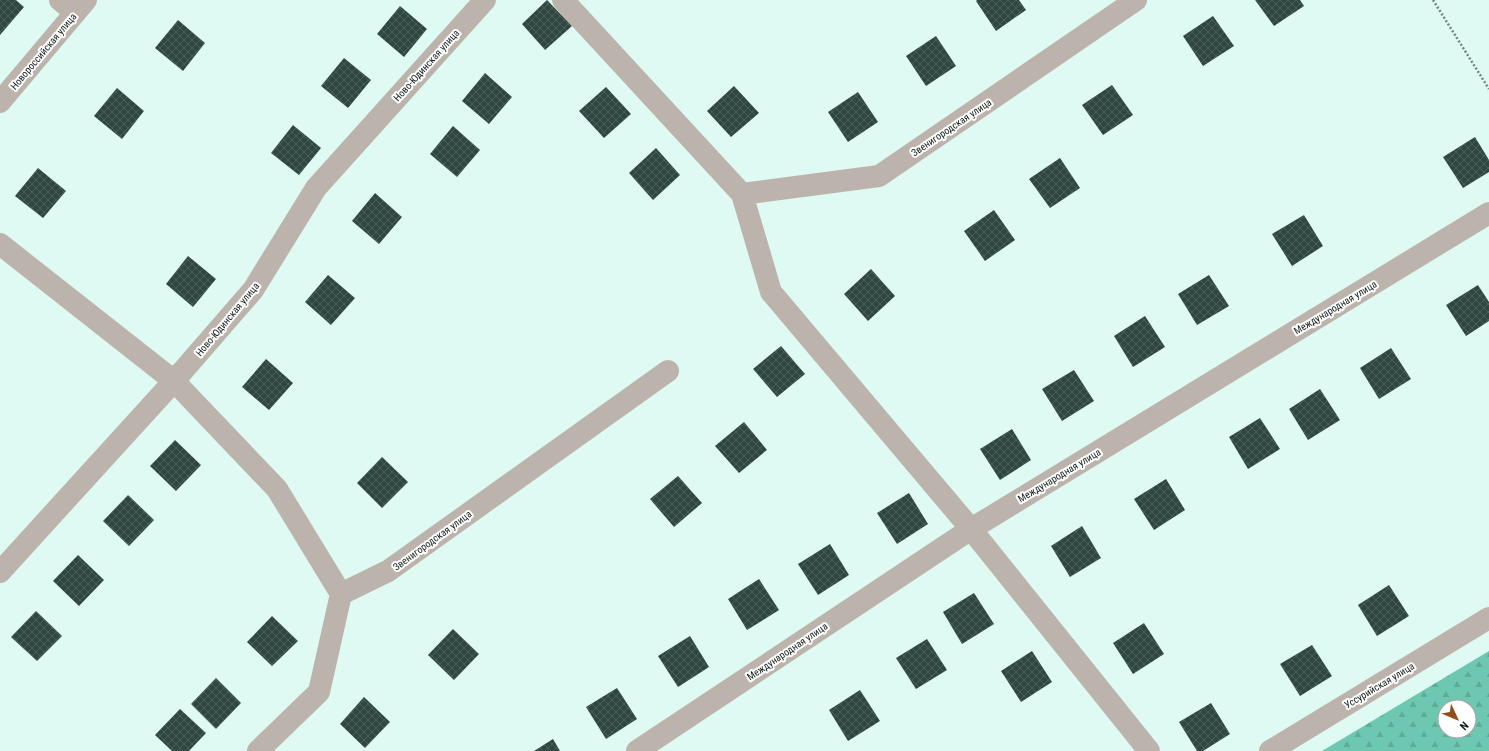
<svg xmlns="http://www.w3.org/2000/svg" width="1489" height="751" font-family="'Roboto Condensed',sans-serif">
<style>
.forest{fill:url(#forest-firs);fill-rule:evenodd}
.building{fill:url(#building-cross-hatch)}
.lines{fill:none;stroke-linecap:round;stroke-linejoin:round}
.path{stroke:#728580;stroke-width:2.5;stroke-dasharray:2 2;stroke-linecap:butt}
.street{stroke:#bdb3ad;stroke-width:22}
.labels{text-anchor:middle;stroke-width:4;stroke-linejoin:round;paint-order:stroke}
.street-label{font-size:10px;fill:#101b18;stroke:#fff}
</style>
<defs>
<pattern id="forest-firs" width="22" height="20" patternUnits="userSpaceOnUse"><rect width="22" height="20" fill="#6ec8b1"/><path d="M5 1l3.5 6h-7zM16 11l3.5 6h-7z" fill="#5eab98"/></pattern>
<pattern id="building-cross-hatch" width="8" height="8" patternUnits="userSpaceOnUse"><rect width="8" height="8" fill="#2f4740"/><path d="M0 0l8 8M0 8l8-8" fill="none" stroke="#4a5e58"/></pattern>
</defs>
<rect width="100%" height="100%" fill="#defaf2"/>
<path class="forest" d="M1489 651V751H1322ZM1445 707H1469V731H1445Z"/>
<path class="building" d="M0 0H16L24 7 0 35Z
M547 0 572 26 545 50 522 24Z
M977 0H1019L1026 10 996 31 976 1Z
M1255 0H1300L1304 6 1274 26Z
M400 6 427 29 404 57 377 34Z
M1213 16 1234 46 1203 66 1183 36Z
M178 20 205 43 183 71 155 48Z
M936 36 956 66 926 86 906 56Z
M344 58 371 80 348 108 321 86Z
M485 73 512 97 489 124 462 101Z
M1112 85 1133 115 1103 135 1082 105Z
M734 86 759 113 731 137 707 111Z
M606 87 631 114 604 138 579 111Z
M117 88 144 111 122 139 94 116Z
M858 92 878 122 848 142 828 112Z
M293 125 321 148 299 175 271 153Z
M453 126 480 150 457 177 430 154Z
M1475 137 1489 160V172L1463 188 1443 157Z
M656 148 680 175 653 200 629 173Z
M1060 158 1080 188 1050 208 1029 179Z
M38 168 66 191 43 218 15 196Z
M375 193 402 217 379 244 352 221Z
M994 210 1015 240 985 261 964 231Z
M1304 215 1323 246 1292 266 1272 234Z
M188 256 216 279 193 307 166 284Z
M871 269 895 296 868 321 844 294Z
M328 275 355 298 331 325 305 302Z
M1209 275 1229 306 1197 325 1178 294Z
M1478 285 1489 302V321L1466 336 1446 305Z
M1145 316 1165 347 1133 367 1114 336Z
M781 346 805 374 777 397 753 369Z
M1391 348 1411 379 1379 399 1360 368Z
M266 359 293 383 269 410 242 387Z
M1074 370 1094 401 1062 421 1042 389Z
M1320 389 1340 420 1308 440 1289 409Z
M1260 418 1280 449 1248 469 1229 437Z
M744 422 767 450 739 473 715 446Z
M1012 429 1031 460 1000 480 980 449Z
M175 440 201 465 176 491 150 466Z
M382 457 408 482 382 508 357 483Z
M678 476 702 503 674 527 650 499Z
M1166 479 1185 510 1154 530 1134 499Z
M909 493 928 524 897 544 877 513Z
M128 495 154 520 129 546 103 521Z
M1082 526 1101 558 1070 577 1051 546Z
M830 544 849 575 818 595 798 564Z
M78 555 104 580 79 606 53 581Z
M759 579 779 610 747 630 728 599Z
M1389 585 1409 616 1377 636 1358 605Z
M974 593 994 624 962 644 943 612Z
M36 611 62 636 37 661 11 637Z
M272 616 298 641 272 666 247 642Z
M1144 623 1164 654 1133 674 1113 643Z
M453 629 479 654 454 680 428 655Z
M690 636 709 667 678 687 658 656Z
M927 639 947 670 916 689 896 658Z
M1312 645 1332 676 1300 696 1280 664Z
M1032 651 1052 682 1021 702 1001 671Z
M216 678 241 703 216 729 191 704Z
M617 688 637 719 606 739 586 707Z
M860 690 880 721 848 741 829 710Z
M364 697 390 722 365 748 340 724Z
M1211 703 1230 734 1203 751H1197L1179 722Z
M180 709 206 733 189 751H172L155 735Z
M553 739 560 751H534Z"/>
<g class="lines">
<path class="path" d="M1433 0 1489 89"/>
<path class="street" d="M60 0 75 13
M563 0 742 194 771 292 971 529 1149 751
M0 102 86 0
M742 194 879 176 1136 0
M0 244 174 381 277 489 341 594
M0 572 174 381 253 290 316 188 485 0
M258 751 319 692 341 594 388 571 668 371
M637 751 971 529 1489 213
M1270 751 1489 618"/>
</g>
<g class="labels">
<g class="street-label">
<text transform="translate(43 51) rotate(-50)" y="4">Новороссийская улица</text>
<text transform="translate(426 65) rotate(-48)" y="4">Ново-Юдинская улица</text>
<text transform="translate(951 127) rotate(-34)" y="4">Звенигородская улица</text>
<text transform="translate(1335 307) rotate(-31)" y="4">Международная улица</text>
<text transform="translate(227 319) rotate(-50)" y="4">Ново-Юдинская улица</text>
<text transform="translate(1059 475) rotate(-31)" y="4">Международная улица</text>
<text transform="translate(432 540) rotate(-36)" y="4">Звенигородская улица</text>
<text transform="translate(787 651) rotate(-34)" y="4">Международная улица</text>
<text transform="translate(1379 685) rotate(-31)" y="4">Уссурийская улица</text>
</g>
</g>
<g transform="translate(1457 719) rotate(134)"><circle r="19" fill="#ffffff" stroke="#9fa4a3"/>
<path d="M0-3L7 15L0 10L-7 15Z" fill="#914f1d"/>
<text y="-6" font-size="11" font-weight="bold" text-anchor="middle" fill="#101b18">N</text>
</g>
</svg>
